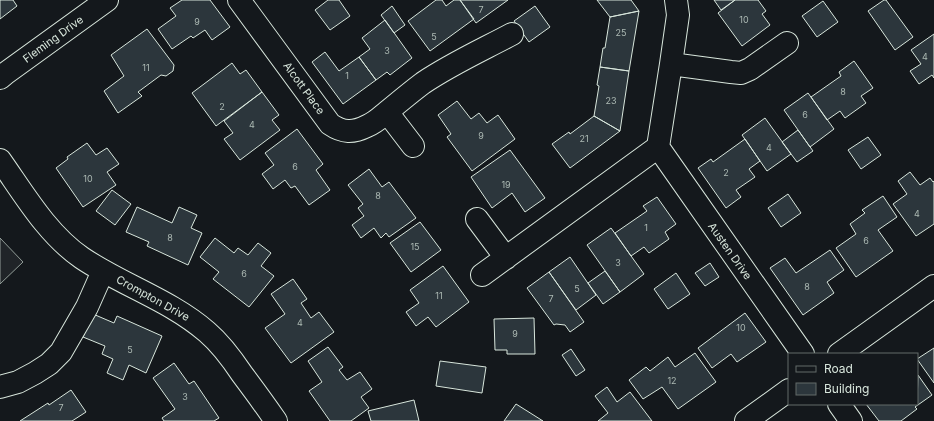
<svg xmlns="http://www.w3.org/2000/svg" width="934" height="421" font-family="Inter,sans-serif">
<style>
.green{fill:#202428;stroke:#939e99}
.building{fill:#2c363c;stroke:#d8e6dc}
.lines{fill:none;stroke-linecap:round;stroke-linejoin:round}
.minor-casing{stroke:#d8e6dc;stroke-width:24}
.minor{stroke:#14181c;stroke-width:22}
.labels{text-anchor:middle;stroke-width:3;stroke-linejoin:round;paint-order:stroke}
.number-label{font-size:9px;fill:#adbab4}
.street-label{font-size:11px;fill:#d8e6dc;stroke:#14181c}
</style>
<rect width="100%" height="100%" fill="#14181c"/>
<path class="green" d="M0 238 23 262 0 284Z"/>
<path class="building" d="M0 0H13L17 6 0 19Z
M182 0H210L230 27 212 40 205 30 193 38 191 36 172 49 158 29 176 16 170 8Z
M328 0H339L350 16 330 30 315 10Z
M436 0H442L446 6 454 0H460L474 19 430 51 408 21Z
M460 0H508L476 23Z
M597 0H631L639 11 610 17Z
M714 0H735L721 10Z
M735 0H758L766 11 762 14 770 25 742 46 718 13Z
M884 0H886L913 37 895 50 868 11Z
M823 1 838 22 817 37 802 16Z
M392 6 405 25 394 33 381 15Z
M535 6 550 27 529 42 514 21Z
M639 11 629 71 600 67 603 48H605L610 17Z
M385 20 412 58 390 75 387 72 376 80 359 57 370 49 362 38Z
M147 29 174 65 173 71 166 76 161 75 138 92 142 96 118 113 104 91 124 76 111 55Z
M934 34V78L932 75 919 84 910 71 921 64 911 50Z
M325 52 339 71 359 57 376 80 343 104 312 62Z
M854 61 873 88 861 96 866 103 845 118 840 111 827 120 811 97 841 76 839 72Z
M232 63 240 74 246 70 262 92 216 126 192 93Z
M600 67 629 71 620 131 594 116 599 86 597 85Z
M262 92 279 115 272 120 280 130 240 160 224 139 233 133 224 121Z
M808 93 834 129 810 147 784 110Z
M457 101 471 119 479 113 487 123 498 115 515 139 472 171 447 137 451 134 438 115Z
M594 116 620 131 570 168 552 144 569 132 570 134Z
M765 118 791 154 767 171 742 135Z
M297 129 323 164 316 170 330 190 309 205 295 186 291 188 285 180 273 189 262 174 274 165 265 153Z
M798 130 813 151 797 162 782 142Z
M868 137 881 155 861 169 848 150Z
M745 139 760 161 749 169 755 177 736 190 741 197 726 208 698 168 711 159 713 162Z
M87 143 96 155 107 148 119 164 107 172 116 185 83 207 56 168 68 159 67 157Z
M510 150 545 198 525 212 512 193 492 208 471 177Z
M369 169 382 187 389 182 416 218 389 237 386 233 381 238 374 228 361 238 352 225 364 216 358 208 363 204 348 185Z
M910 172 920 185 930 178 933 182 934 181V224L916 236 893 204 907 194 898 181Z
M112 190 131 204 115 225 96 211Z
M788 194 801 213 781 227 768 208Z
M883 196 897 217 878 230 893 251 856 277 836 248 856 234 850 224 865 213 862 210Z
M657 197 676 224 665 232 669 239 649 253 644 247 631 256 615 233 647 211 643 206Z
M137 207 172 223 179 207 197 215 191 228 202 233 188 265 147 246 149 242 126 232Z
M420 222 441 250 411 272 390 243Z
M611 228 644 274 620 292 587 245Z
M215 238 234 253 238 248 248 255 258 243 271 253 261 266 274 276 249 307 213 279 219 272 200 257Z
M830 250 844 270 827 282 834 293 803 315 770 268 785 258 796 273Z
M570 257 596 295 576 310 549 272Z
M710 263 719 277 705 286 695 273Z
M443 266 469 302 436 327 428 317 416 326 406 312 419 303 410 290Z
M605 271 620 292 603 304 588 283Z
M549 272 584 322 570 332 565 325 556 324 554 325 527 288Z
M676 273 690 294 668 309 654 289Z
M293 279 307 299 301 303 311 318 319 312 334 332 291 363 265 328 285 314 271 294Z
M745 313 766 342 737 362 731 354 712 368 698 348Z
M93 314 114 323 117 316 162 336 146 373 129 365 123 380 107 373 113 359 102 354 105 346 83 337Z
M534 318 535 354H507V350H495L494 319Z
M328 347 343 367 339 370 347 380 360 372 372 389 361 397 369 408 351 421H330L309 391 322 382 308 361Z
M934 348V383L917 359Z
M571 349 585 370 576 376 562 355Z
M695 353 716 382 678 409 662 387 643 399 629 380 646 367 650 371 668 357 675 367Z
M440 361 486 367 482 393 436 386Z
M174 363 189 384 194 381 219 418 214 421H164L162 418 175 409 153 378Z
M918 375 932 395 915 407 917 409 901 421H879L866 404H917Z
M607 387 617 402 630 392 652 421H598L608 413 595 396Z
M71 390 86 412 72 421H20L48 403 49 405Z
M414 400 419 421H371L368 411Z
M516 404 543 421H504Z"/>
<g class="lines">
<defs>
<path id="minor" d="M239 0 330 124C343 133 353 133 367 126 375 123 381 117 387 112 399 102 411 92 423 83 451 64 482 50 512 34
M676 0 678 15 671 64 658 147 803 354
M671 64 731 72 741 73 750 69 787 43
M0 78 6 73 107 0
M387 112 413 146
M0 160C24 194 47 234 82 258 122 285 170 300 207 332 221 344 232 359 242 374 254 390 265 405 276 421
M477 219 506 258
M482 275 658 147
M839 354 934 286
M0 387 18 382 35 373 49 364 61 352 87 307 103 271
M839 404 851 421
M746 421 789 390"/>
</defs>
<use href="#minor" class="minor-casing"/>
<use href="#minor" class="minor"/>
</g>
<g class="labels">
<g class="number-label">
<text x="481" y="13">7</text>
<text x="744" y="23">10</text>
<text x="197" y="25">9</text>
<text x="621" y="36">25</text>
<text x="434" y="40">5</text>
<text x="387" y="54">3</text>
<text x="925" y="60">4</text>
<text x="146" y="71">11</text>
<text x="347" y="79">1</text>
<text x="843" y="95">8</text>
<text x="611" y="104">23</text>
<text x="222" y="110">2</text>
<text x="805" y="118">6</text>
<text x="252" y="128">4</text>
<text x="481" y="139">9</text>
<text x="584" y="142">21</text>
<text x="769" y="151">4</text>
<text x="295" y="170">6</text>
<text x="726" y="176">2</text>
<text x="88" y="182">10</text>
<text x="506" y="188">19</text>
<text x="378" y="199">8</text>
<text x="917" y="217">4</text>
<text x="646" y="231">1</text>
<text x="170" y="241">8</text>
<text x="866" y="244">6</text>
<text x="415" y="250">15</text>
<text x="618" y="266">3</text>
<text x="244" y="277">6</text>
<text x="807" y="290">8</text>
<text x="577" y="292">5</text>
<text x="439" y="299">11</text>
<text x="551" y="302">7</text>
<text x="300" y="326">4</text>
<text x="741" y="331">10</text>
<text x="515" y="337">9</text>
<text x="130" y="353">5</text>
<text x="672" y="384">12</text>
<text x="185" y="400">3</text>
<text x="61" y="411">7</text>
</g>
<g class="street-label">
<text transform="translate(53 39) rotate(-36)" y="4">Fleming Drive</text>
<text transform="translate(304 88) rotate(54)" y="4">Alcott Place</text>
<text transform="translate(730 251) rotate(55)" y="4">Austen Drive</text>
<text transform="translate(153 298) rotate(29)" y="4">Crompton Drive</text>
</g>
</g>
<rect x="788" y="353" width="130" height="52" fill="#14181c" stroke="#626a69"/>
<rect x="796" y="366" width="20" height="6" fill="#14181c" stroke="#626a69"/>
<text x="824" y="373" font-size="12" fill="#d8e6dc">Road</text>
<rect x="796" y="383" width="20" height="12" fill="#2c363c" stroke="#626a69"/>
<text x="824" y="393" font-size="12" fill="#d8e6dc">Building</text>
</svg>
